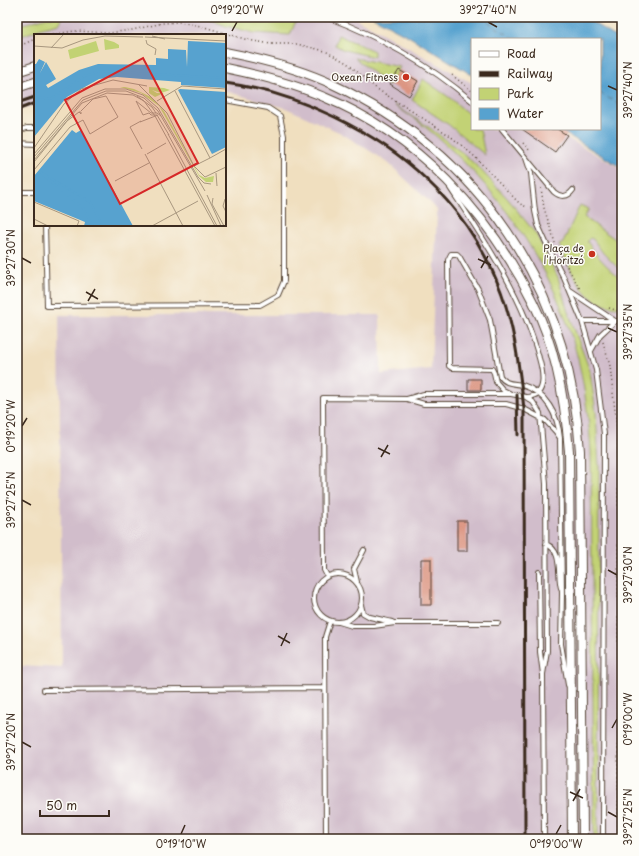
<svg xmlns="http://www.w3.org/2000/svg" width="639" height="856" font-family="'Playpen Sans',sans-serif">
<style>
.industrial{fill:#d1bdcb}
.green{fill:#c2d274;stroke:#7e7e49}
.water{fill:#57a2cf;stroke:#496676}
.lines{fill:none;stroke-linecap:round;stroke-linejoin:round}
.ferry{stroke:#465a65;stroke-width:1;stroke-dasharray:5 4;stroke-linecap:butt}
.building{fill:#dc9582}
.service-casing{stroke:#564536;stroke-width:6}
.minor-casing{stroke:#564536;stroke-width:10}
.path{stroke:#564536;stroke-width:1.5;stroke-dasharray:1 3;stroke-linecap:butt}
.service{stroke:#fff;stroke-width:4}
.minor{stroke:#fff;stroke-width:8}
.rail{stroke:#3b2a1e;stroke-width:3}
.ticks{fill:none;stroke:#3b2a1e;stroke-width:1.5}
.poi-dot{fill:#c8321e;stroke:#fdfcf7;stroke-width:1.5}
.labels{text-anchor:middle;stroke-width:3;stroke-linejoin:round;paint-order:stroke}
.poi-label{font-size:10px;fill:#3b2a1e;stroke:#fdfcf7;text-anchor:end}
.inset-river{fill:none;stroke:#57a2cf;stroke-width:2}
.inset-road{fill:none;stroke:#a8977f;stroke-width:1}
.view{fill:#d62828;fill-opacity:0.15;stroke:#d62828;stroke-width:2}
.inset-edge{fill:none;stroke:#3b2a1e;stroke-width:2}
.neatline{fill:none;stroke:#3b2a1e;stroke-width:1.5}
.ticks-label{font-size:10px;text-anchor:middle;fill:#3b2a1e}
</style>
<rect width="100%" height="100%" fill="#fdfcf7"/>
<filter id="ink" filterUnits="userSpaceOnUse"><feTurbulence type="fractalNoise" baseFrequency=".025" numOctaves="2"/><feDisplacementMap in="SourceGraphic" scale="8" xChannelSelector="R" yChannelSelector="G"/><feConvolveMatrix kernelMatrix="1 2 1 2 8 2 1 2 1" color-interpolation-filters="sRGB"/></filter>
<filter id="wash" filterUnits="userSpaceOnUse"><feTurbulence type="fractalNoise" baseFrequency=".012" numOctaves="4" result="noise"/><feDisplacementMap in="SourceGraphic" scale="16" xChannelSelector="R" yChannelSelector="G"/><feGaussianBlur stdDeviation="0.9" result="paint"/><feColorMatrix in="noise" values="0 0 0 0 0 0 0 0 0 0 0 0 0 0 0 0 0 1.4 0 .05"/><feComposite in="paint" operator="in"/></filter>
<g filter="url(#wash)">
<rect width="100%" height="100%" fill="#f0dfbf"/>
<path class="industrial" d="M17 17H353L472 83V129H551L622 169V839H17V666L62 668 59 315H380L381 374 431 369 437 210 432 204 386 161 341 133 286 108 225 91V35H35V105L17 110Z"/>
<path class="green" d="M47 17H63L59 24 39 29 17 38V26Z
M203 17H283L296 21 290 35 254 33 226 26Z
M338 35 374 51V57L344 50 335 45Z
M355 58 400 67 389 86Z
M423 79 450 98 472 117V129H480L485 155 449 125 412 100Z
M394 105 430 128 464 154 480 169 508 199 536 234 558 277 567 309 590 371 596 412 599 466 598 839H594L591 452C589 421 585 389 578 359 555 267 497 185 424 126 414 118 404 112 394 105Z
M580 205 589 209 584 217 622 244V272L603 253 593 239 590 238 587 241C596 256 608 268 622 279V307C584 309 573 274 559 245L563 243Z"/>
<path class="water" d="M373 17H584L622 41V168L558 129H600V39H472V75L410 37Z"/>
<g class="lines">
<path class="ferry" d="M480 17 515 39
M600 93 622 106"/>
</g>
<g id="blocks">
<path class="building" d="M399 70 418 81 409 96 390 84Z
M522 129H557L567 135 555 152Z
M468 379H481V390H468Z
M457 521H467V551H457Z
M421 559H431V605H421Z"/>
</g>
</g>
<g filter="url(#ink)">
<use href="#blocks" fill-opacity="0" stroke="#564536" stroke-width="1"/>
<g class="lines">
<defs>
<path id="service" d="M327 17C381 37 428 64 472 101
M502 129 554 192C561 198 568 197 573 190
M17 131 27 128H35
M17 143 35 144
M526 158 531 173 535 211 538 225 548 247 564 278 582 321 596 370 604 434 603 839
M450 188C485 241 523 296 539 358 543 372 548 396 527 397
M17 192H35
M45 225 47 306 260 305 278 295 284 281V136L280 116 268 108 225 100
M570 291 615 321 600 335 591 351
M582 321H622
M407 399 424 404H506L524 409 545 420 556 432 560 438 562 594 561 644 568 685
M546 544C563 551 557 573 561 588
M539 572 540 652 543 674 544 839
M314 598a24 24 0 1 1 48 0a24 24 0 1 1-48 0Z
M327 576 324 570 323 398 407 399 424 394H510
M357 582 354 569 364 550
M361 605 363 613 370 617 392 622
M339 622 352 626H374L395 623H498
M543 674 547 651 546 484 540 413 533 402 526 397 511 394 503 390 496 382 494 373 492 369 452 368 449 366 448 260 451 254H457L459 256 478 289 490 320 500 376C506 385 513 383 522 385 546 392 558 415 560 438
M44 690 325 688
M326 839 325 637 330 621"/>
<path id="minor" d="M225 52C261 59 298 68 332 84 480 153 570 288 580 451L583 839
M225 68C259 75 292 83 324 97 417 135 489 213 533 302 556 347 565 401 569 451L572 839
M17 72 35 66
M17 88 35 82"/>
</defs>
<use href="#service" class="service-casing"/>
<use href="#minor" class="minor-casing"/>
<path class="path" d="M48 35 75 31 109 33 132 30 163 23 180 22 201 26 248 40 271 44H297L325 51 347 63 377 89 449 135 473 155 520 204 527 207
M17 47 35 39
M452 75 472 91
M523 143 531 152
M541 188 544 208 556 246
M561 256 580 289
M609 308 622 312
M603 342 610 366 618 437V839"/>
<use href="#service" class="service"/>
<use href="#minor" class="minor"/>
<path class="rail" d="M225 83C295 92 377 131 427 180 456 207 481 243 496 279 514 320 519 365 524 409L525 839
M17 103 35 97
M17 110 35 103
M517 395 518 435"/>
</g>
</g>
<path class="ticks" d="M488 22 497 27M232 31 237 22M608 86 617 90M22 258 31 263M478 259 491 265M481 268 488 256M86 292 98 299M88 301 95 289M608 328 617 332M22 426 27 418M378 448 390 454M381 457 388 445M22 500 31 505M608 570 617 575M278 636 290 643M281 646 287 633M612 728 617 719M22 742 31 747M570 792 583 798M573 801 580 789M608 812 617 817M181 834 185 825M556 834 561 825"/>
<g class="poi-dot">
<circle cx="406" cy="77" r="4"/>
<circle cx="592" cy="254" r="4"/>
</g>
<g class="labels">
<g class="poi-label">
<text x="398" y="81">Oxean Fitness</text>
<text x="584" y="252">Plaça de<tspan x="584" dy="12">l'Horitzó</tspan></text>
</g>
</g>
<g transform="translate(34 34)">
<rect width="192" height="192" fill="#f0dfbf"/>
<path d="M70 5 80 8 85 11V14L71 16ZM62 7 65 17 36 25 34 16ZM86 53H91L100 55 117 63 130 77 165 141 171 144 180 142 179 148H172L165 142 125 72 107 59ZM115 53 130 54 136 56 127 59 118 56 123 59H130L121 63 115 59Z" fill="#c2d274"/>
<path d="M154 7 192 9V54L147 51V48L83 43 65 45 33 63 0 103V30H2L5 25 11 28 6 39 12 28 22 45 12 51 14 54 45 36 64 30 122 31V24L134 25V15L152 16 153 33ZM146 55 192 58V113L178 120 144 56ZM38 96 42 99 47 96 99 192H50L51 188 0 167V142Z" fill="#57a2cf"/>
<path class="inset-river" d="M0 52 6 39M0 54 5 63 16 65 51 42 66 37 192 44M5 137 56 168 69 192M8 140 49 174 59 192"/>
<path class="inset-road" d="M118 2 131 5M111 3 192 7M112 6 113 10 122 15 121 21M0 12 28 14 49 6 71 2 109 3M17 14 30 0M105 51 133 79 160 132 176 124 141 57M103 62 118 73 122 79M123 67 148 52 192 55M127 82 123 79H117L102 67 109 81 115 79 117 81H123L135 101M107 87 96 93 108 115M106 88 124 81M134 100 183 192M0 114 30 70 47 55 79 46 113 52M0 120 48 64 71 55H92L109 61 124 74 164 143 170 149 177 150M111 120 149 192M113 120 132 109M0 123 49 66 72 57H92L110 64 124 77 171 157M176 124 192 115M0 126 48 69 73 59 99 61 110 67 121 82 181 192M0 128 33 87 45 78 47 80V78H45M160 132 171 143 192 133M0 136 36 93 49 86 56 100 84 83 72 62 59 65 47 77M182 139 183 152M81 147 115 129M173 161 187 192M179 164 178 170 190 192M191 165 189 172 192 178M0 168 45 187 43 192M0 185 14 192M118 192 164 167"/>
<path class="view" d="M109 24 164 129 86 170 31 66Z"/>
<rect width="192" height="192" class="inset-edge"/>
</g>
<rect width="639" height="856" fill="none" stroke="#fdfcf7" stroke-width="44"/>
<rect x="471" y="38" width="130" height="92" fill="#fdfcf7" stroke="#afa8a0"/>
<rect x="479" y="51" width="20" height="6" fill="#ffffff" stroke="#afa8a0"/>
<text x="507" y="58" font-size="12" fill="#3b2a1e">Road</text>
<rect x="479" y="71" width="20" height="6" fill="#3b2a1e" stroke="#afa8a0"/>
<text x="507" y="78" font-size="12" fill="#3b2a1e">Railway</text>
<rect x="479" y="88" width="20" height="12" fill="#c2d274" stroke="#afa8a0"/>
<text x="507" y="98" font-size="12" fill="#3b2a1e">Park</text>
<rect x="479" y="108" width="20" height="12" fill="#57a2cf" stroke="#afa8a0"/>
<text x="507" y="118" font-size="12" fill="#3b2a1e">Water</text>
<path d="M40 810v6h69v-6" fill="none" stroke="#3b2a1e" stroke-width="2"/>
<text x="46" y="810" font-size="12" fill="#3b2a1e" stroke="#fdfcf7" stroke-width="3" paint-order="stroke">50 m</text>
<rect x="22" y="22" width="595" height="812" class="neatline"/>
<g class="ticks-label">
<text x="237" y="14">0°19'20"W</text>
<text x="488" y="14">39°27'40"N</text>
<text transform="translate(628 90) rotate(-90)" y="4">39°27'40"N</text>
<text transform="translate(11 258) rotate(-90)" y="4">39°27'30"N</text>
<text transform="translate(628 332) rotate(-90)" y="4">39°27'35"N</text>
<text transform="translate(11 426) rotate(-90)" y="4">0°19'20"W</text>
<text transform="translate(11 500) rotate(-90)" y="4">39°27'25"N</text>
<text transform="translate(628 575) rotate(-90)" y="4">39°27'30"N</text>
<text transform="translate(628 719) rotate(-90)" y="4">0°19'00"W</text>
<text transform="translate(11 742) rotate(-90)" y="4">39°27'20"N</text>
<text transform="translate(628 817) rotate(-90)" y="4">39°27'25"N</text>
<text x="181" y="848">0°19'10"W</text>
<text x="556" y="848">0°19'00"W</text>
</g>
</svg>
